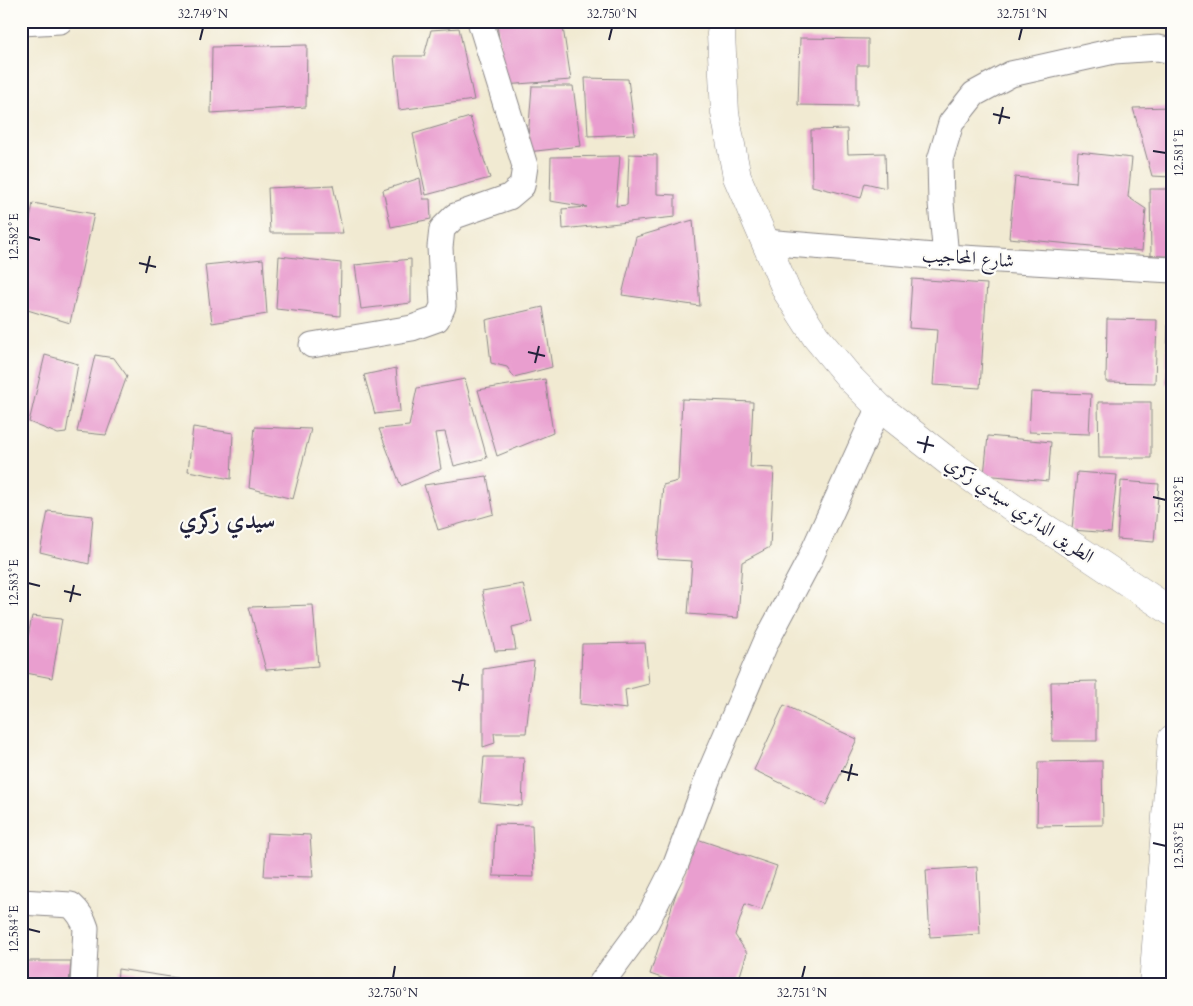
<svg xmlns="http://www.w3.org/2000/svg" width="1193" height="1006" font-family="Cardo,Amiri,serif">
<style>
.building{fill:#e99ecf}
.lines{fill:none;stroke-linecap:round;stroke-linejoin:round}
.minor-casing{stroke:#8a8686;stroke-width:27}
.tertiary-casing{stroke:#8a8686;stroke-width:29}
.minor{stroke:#fff;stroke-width:25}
.tertiary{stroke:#fff;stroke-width:28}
.ticks{fill:none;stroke:#22223b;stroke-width:2}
.labels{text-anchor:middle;stroke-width:4.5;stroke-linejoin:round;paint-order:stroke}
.street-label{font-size:19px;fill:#22223b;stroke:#fdfcf7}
.district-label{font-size:24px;font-weight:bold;fill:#22223b;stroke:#fdfcf7}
.neatline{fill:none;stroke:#22223b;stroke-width:2}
.ticks-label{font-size:12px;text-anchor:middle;fill:#22223b}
</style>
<rect width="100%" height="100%" fill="#fdfcf7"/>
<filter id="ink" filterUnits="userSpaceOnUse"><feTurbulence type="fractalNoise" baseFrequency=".02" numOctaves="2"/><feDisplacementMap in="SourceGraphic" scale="10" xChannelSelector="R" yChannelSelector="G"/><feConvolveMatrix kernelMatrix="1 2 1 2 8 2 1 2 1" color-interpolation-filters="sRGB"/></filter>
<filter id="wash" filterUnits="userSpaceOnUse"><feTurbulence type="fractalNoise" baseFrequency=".0096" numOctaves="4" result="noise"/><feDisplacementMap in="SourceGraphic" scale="20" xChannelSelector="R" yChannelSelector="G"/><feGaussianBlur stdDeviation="1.12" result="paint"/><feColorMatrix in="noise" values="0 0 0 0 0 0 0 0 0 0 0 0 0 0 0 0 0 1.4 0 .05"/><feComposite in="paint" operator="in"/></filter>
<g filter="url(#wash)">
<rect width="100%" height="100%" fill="#f1ead2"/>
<g id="blocks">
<path class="building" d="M509 21H562L571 80 504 85 497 23Z
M459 28 474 100 399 110 394 56H424L431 30Z
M800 38 868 39V65H857V106L798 105Z
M307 45 306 107 211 113 212 47Z
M585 78 628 79 635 134 588 136Z
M532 86H573L581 146 527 152Z
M1171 107 1172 177 1152 176 1133 108Z
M470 117 490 178 426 195 413 134Z
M847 129 848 154 885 153 886 188 865 183 861 198 812 186 811 130Z
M1078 152 1132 158 1128 197 1146 209 1142 251 1009 238 1015 177 1076 183Z
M629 154 657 155V194L675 195V217L563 229 562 209 587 207 550 201 551 157 620 156 616 206 627 205Z
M420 178 423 199H430L431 219 391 227 383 190Z
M333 185 343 233H270L268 188Z
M1150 189H1172V256H1151Z
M33 203 94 214 70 323 21 308V267Z
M693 220 700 306 622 295 636 237Z
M279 256 341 263 340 316 276 309Z
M263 259 267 314 212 323 205 265Z
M411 259V303L361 309 355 265Z
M912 279 987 284 980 388 933 385 937 330 909 328Z
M543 307 552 367 514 377 507 367 491 363 486 320Z
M1107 319 1157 320 1155 383 1106 382Z
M1168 322H1172V384H1166Z
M45 355 78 364 66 433 58 434 29 422Z
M95 355 114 358 127 376 106 435 77 432Z
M396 368 400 411 375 414 364 375Z
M465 379 487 458 454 466 445 432 435 433 441 469 401 486 379 429 409 426 417 388Z
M545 379 553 433 497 456 478 390Z
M1031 392 1091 394 1089 434 1029 432Z
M682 399 753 402 750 467 774 468 770 547 742 562 738 618 688 614 692 561 657 559 663 485 678 481Z
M1098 402H1151V458H1099Z
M193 427 233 433 231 479 188 471Z
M255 427 311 429 293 499 249 488Z
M988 436 1051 442 1048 481 984 475Z
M1077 472 1117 475 1111 533 1072 530Z
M487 476 494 514 438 530 424 485Z
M1121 481 1159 484 1154 542 1117 539Z
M48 511 93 516 89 564 40 552Z
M523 584 532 622 512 627 516 650 495 651 482 591Z
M313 605 318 666 266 670 249 607Z
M32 616 62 619 52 678 21 672Z
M645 643 649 684 625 690 627 709 580 704 582 644Z
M534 661 526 733H494L495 743 483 747V669Z
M1097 681V741H1052L1051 682Z
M784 705 857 739 826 805 754 770Z
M484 757H524L522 806 480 802Z
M1102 761 1103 825 1037 826 1038 762Z
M495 824 532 825 534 877 493 876Z
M267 833 310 835 313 877 264 876Z
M694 838 777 866 762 910 745 904 735 935 747 953 737 985H682L650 974Z
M977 867 980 934 930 937 926 870Z
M21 961H71L69 985 21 981Z
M118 969 177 978 178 985H117Z"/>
</g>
</g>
<g filter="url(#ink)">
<use href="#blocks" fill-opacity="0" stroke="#8a8686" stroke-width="1"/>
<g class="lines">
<defs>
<path id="minor" d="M21 23 60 21
M765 242 946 257 1172 270
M946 257 941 203 940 160 951 123 974 94 1011 74 1114 51 1158 48 1172 51
M312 345 412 328 437 319 443 306 440 247 442 229 455 216 509 197 522 186 525 166 480 21
M21 902 71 905C79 912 83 918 86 928L83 985
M600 985 647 921 676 864 711 770 766 642 808 563 879 407"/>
<path id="tertiary" d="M723 21 721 34 725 113 737 177 787 292 816 337 850 378 879 407 949 462 1016 510 1060 537 1172 612
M1153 985 1172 739"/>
</defs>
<use href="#minor" class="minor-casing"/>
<use href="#tertiary" class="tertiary-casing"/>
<use href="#minor" class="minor"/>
<use href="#tertiary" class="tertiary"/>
</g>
</g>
<path class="ticks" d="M200 40 203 28M609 40 612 28M1019 40 1022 28M993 114 1010 118M999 124 1003 107M1153 151 1166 153M28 237 40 240M139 263 156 267M146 273 150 256M528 352 545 356M535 363 539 346M917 442 934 446M924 453 928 436M1153 497 1166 500M28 583 40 586M64 591 81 595M70 602 74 585M452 681 469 685M459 691 463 674M841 771 858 775M848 781 852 764M1153 843 1166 846M28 929 40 932M393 978 395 966M802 978 805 966"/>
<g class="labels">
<g class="street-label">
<text transform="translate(968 257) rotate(4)" y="7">شارع المحاجيب</text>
<text transform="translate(1020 509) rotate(34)" y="7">الطريق الدائري سيدي زكري</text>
</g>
<g class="district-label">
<text x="227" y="528">سيدي زكري</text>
</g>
</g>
<rect width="1193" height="1006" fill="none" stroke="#fdfcf7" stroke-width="55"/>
<rect x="28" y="28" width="1138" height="950" class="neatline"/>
<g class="ticks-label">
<text x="203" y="18">32.749°N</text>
<text x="612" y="18">32.750°N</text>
<text x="1022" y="18">32.751°N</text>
<text transform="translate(1179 153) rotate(-90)" y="4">12.581°E</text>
<text transform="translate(14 237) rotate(-90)" y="4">12.582°E</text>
<text transform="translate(1179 500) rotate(-90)" y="4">12.582°E</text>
<text transform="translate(14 583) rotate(-90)" y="4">12.583°E</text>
<text transform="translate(1179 846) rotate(-90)" y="4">12.583°E</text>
<text transform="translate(14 929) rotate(-90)" y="4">12.584°E</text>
<text x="393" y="997">32.750°N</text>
<text x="802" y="997">32.751°N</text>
</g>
</svg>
